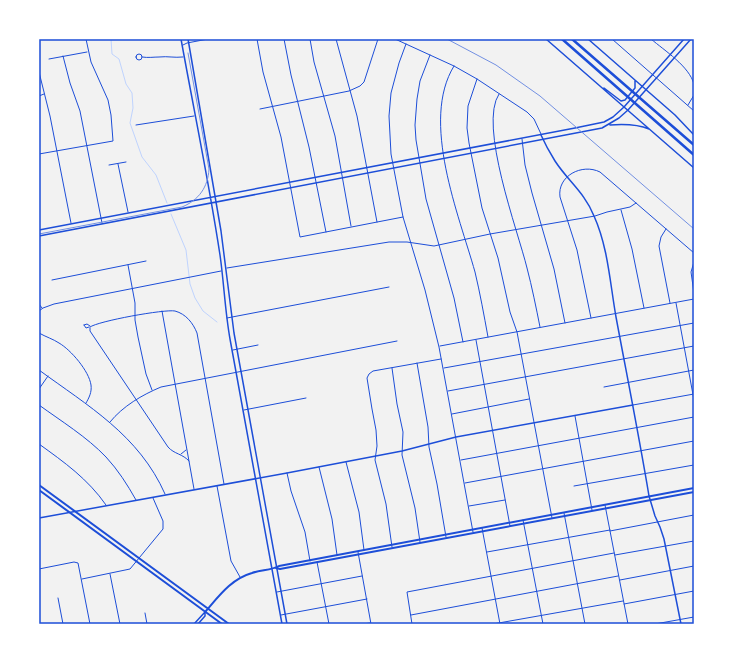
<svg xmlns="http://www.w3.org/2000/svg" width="733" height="663" font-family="Figtree,sans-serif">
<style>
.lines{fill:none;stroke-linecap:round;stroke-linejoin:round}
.stream{stroke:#bfd3fe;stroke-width:1}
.minor{stroke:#1d4ed8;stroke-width:1}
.tertiary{stroke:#1d4ed8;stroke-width:1.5}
.secondary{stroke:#1d4ed8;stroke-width:1.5}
.primary{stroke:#1d4ed8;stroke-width:2}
.motorway{stroke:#1d4ed8;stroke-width:2.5}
.tram{stroke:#7290e2;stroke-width:1}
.rail{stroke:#7290e2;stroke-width:1}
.neatline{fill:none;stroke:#1d4ed8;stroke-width:1.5}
</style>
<rect width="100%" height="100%" fill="#f2f2f2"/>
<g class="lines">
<path class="stream" d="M111 39 112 54 119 59 126 84 132 93 133 108 130 123 142 157 156 175 167 203
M171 214 186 250 190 284 195 298 203 311 217 322"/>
<path class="minor" d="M257 39 263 72 281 137 300 237 403 217
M284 39 291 75 309 147 326 232
M310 39 314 62 335 136 351 226
M336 39 357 116 377 222
M395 39 454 66 477 79 527 112 534 119 541 134
M612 39 694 111
M651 39C665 51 689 66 694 84
M406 44 399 63 391 93 389 116 391 154 403 217 425 290 439 347 473 532
M183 45 187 43 208 39
M136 57a3 3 0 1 1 6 0a3 3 0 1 1-6 0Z
M430 55 420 81 417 99 415 125 416 140 426 199 454 298 463 342
M63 56 70 83 80 111 102 223
M142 57C148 58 154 57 159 57 168 56 174 58 183 57
M49 59 87 52
M454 66C420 121 459 215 475 272 480 293 484 315 488 337
M39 72 50 116 71 223
M477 79 468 106 467 128 469 143 482 208 498 258 510 312 517 332 552 518
M499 94C478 125 518 231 527 268 532 287 536 307 540 327
M39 96 44 94
M688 105 694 95
M260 109 349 91 360 86 364 82 378 39
M136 125 194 116
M522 139 525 165 532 193 554 269 565 323
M39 154 113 141 111 115 108 100 91 62 86 39
M118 164 128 212
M109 165 126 162
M621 210 632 249 644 308
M666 229 661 237 659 246 670 303
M694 262 691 272 694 293
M128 265 135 303V320L138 337 146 374 152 390
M227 268 389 242H407L434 246 490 234 595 216 607 212 630 207 636 203
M52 280 146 261
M676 303 694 400
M39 304 42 308
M39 311 43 308 54 304 221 271
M162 311 194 489
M227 318 389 287
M591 318 577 250 560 197C557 176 582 163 600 172L694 253
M84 325 87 324 90 326
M84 325 86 328 89 327
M90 327C98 321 165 309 175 311 186 314 193 323 197 333L224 484
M90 328V331L168 447C174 454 183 454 189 461
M39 333C46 337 53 339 59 343 71 350 89 371 91 385 92 392 89 398 86 403
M476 340 510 526
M440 346 694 299
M233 350 258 345
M417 363 428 427 429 447 437 484 446 537
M392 368 397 404 403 432 402 455 415 508 420 542
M444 368 694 323
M39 370C88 406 139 435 165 494
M604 387 694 370
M39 389 48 376
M448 391 694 346
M39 405C61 421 87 437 106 457 118 470 127 484 136 500
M633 405 694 394
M244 410 306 398
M452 414 529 399
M575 416 592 510
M110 422C123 406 142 395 161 387L397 341
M39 444C64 462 88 479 106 505
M181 454 186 450
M461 460 694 417
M346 462 359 512 364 550
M319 467 332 519 337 555
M287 473 291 491 305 532 310 561
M465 483 694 441
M217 486 231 561 240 577
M574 486 694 465
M605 505 628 624
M469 506 505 500
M564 513 585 624
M523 520 543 624
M482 528 500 624
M610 531 694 515
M392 547 386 504 375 460 377 446 376 430 372 409 367 378 369 374 373 371 441 359
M358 552 371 624
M487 552 610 530
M615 555 694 541
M317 562 329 624
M39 569 74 562 78 563 90 624
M110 574 120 624
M82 579 130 569 163 529V521L153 498
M620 580 694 566
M277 592 362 576
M58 598 63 624
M624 604 694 591
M145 613 147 624
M281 615 367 599
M411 615 618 576
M363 624 370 623
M412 624 407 592 614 553
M493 624 623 601
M655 624 694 617"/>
<path class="tertiary" d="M541 135C545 144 550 153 555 161 568 181 585 193 594 216 608 247 610 283 616 317 627 376 639 436 649 496L655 516 660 527 664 539 681 624
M39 518 287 473 402 451 456 437 633 405
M194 624 205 612
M198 624 205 616V612"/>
<path class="secondary" d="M181 39C194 111 209 182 220 255 224 283 225 311 230 339L282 624
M188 39 221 231 234 333 287 624
M546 39 694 168
M588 39 675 115 694 135
M604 88 621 101 625 100 635 88V81
M610 125C623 124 637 124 649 129
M39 230 575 128 604 122 613 117 624 107 684 39
M39 236 602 128 619 118 628 110 691 39"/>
<path class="primary" d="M39 485 229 624
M39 490 222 624
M276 568 280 569 694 492
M205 612C219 596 231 579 252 573 261 570 272 570 279 566L694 488"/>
<path class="motorway" d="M562 39 694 155
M572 39 694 145"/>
<path class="tram" d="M39 234 182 207C199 200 208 187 209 169L188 53"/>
<path class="rail" d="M447 39 496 65 540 96 694 229"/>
</g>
<rect width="733" height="663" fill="none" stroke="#ffffff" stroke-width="80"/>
<rect x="40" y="40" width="653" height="583" class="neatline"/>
</svg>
